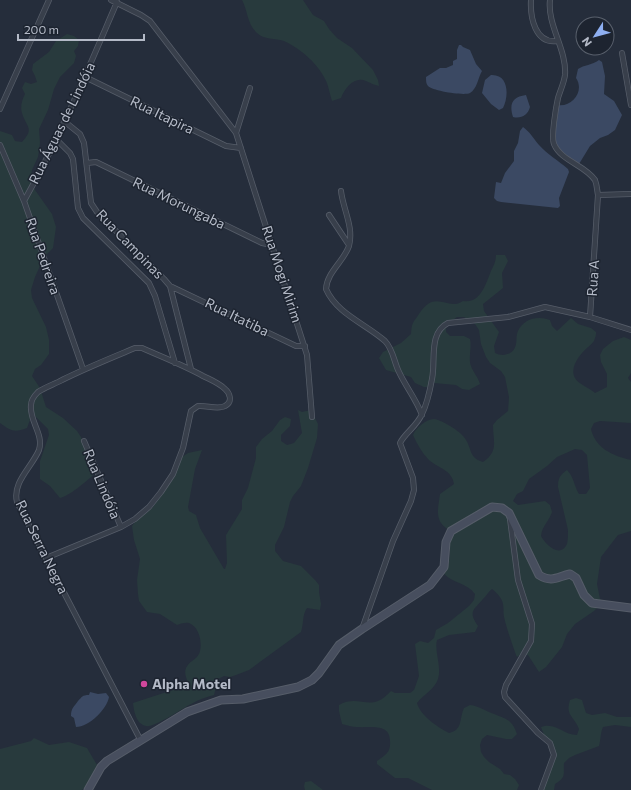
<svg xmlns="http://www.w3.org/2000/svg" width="631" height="790" font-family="Commissioner,sans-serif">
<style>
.green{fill:#283a3d;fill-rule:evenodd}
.water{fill:#3b4963}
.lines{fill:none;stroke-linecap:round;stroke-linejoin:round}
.street-casing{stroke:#565d69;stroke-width:6}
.secondary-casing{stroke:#565d69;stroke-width:9}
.street{stroke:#383f4b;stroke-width:4.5}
.secondary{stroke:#474e5e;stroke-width:7}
.hotel-dot{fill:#d1479c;stroke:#1d2430;stroke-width:1.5}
.labels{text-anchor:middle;stroke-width:3;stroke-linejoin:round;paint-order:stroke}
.street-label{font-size:14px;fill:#b4bac7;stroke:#1d2430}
.poi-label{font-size:14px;font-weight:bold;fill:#b4bac7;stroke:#1d2430;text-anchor:start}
</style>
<rect width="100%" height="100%" fill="#252d3b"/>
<path class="green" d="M242 0H303L313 15 324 21 329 29 337 38 352 48 373 70 378 80 379 86C374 85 371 83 366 81 354 76 345 88 341 98L332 101C330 95 329 89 327 83 319 64 301 49 284 41 275 38 264 40 257 33 247 24 248 11 242 0Z
M67 34 74 36 79 40 78 46 74 51 76 56 74 63 60 77 54 89 48 110 39 129 40 143 38 157 32 170 31 177 35 190 52 214 56 227 53 248 44 257 35 277 31 290 32 298 46 327 49 340V354L41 365 35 369 32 376 40 388 46 407 63 418 77 431 81 437 92 468 93 475C86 482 69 496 60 498L50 486 40 479V461L49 435 48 429 34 415 31 417 27 428C14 433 11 431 0 423V131L12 135 15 141 22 142C35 128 26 127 22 113 20 107 22 100 25 94L22 88 25 82 31 84 37 82 35 76 32 70 33 64 49 52 56 41Z
M496 255H505L508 261 502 273 503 288 483 304 484 311 499 332 494 346 495 353C503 357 514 355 516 344 517 340 516 335 518 331 523 319 538 315 550 320L552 326 557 331 571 318 578 324 591 328 596 332C596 334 596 336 595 338 594 343 590 345 587 348 580 354 569 368 575 378 578 384 590 388 595 393L607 387V374L601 362 600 355 603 349 613 341 624 337 631 340V373L628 378 631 382V423L600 421 594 423 591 429C595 448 613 456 631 460V531L618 535 601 557 597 584 600 599 604 601 594 611 575 624 567 634 562 647 546 667 539 672 528 655 521 654 517 657 516 655C512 643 507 630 504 617 503 613 504 608 503 604 502 598 497 593 492 589 488 592 487 595 483 599 475 609 467 611 478 626L475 632 449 635 437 640C434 652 442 666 438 679 435 689 423 695 417 703 420 715 437 727 449 733 463 730 459 719 464 708L470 705C479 706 485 711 494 714 506 719 512 719 517 734L512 739H506L487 735 482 739 480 745 481 752 484 757 489 762 500 769 504 774 510 775 515 779 519 785 517 790H432L408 778H395L377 764V761C386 755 391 752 390 741 390 723 370 728 357 727 352 727 347 725 342 724L339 711V705C355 696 365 706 378 701 383 699 387 695 391 691L395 693H410L414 690 419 676 415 644 420 641 428 643 434 638 436 630 448 623 469 606 474 600 475 594C467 583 453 583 444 574 453 560 449 545 449 530 434 521 438 510 440 494L454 484C452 470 438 468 429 460 422 453 417 444 413 435 416 428 426 419 434 419 442 420 458 430 463 436 473 447 467 457 483 462 499 451 493 442 493 425L497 420 508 411 509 397 505 377 501 371 490 363 486 357 481 344 479 330 475 324 464 317H457L446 325V332L450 336H464L470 339C472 347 468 359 471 366 473 372 478 377 480 384L469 390 462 389 456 385 434 383 427 387H424L415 383 411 377 386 370 379 358 383 352 401 343 411 334C412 322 413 323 419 314 436 288 447 312 463 301 481 304 486 283 491 271 494 265 496 261 496 255ZM575 449 582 450 587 455 590 488 586 494H579C574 486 574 477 567 470 560 475 558 478 558 487L568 530C568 534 568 540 567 544 560 559 545 544 541 536 542 526 549 521 552 512L550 505 545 501 518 505 513 501 517 494 523 491 529 479 547 466 557 457Z
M298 410 302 412 311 410 318 424 317 438 308 468 301 486 293 496 290 502 284 527 275 545V551L283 561 301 566 315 580 319 585V592L321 604 320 610 307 608C302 615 304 623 301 632L249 670 236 675 230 677 224 676 218 679 214 695C207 697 200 699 193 703 184 707 155 728 146 726 136 724 134 711 133 703L179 688 188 683C186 677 184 673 186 668 189 661 196 660 199 654 203 645 200 627 189 623 185 622 180 624 177 625L160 614 147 612 139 601 138 594 137 580 140 559 134 540 132 526 136 521 153 507 156 502 163 484 170 479 182 457 188 453 202 450 195 469 188 507 189 511 196 515 200 528 224 569H225L227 563 226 535 242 509V500L248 488 256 458V447L262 439 272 431 280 420 285 417 291 419 290 426 281 435V441L287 445 294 443 302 433Z
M576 698 582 700 586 713 592 715 605 713 617 717H631V727L615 725 603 727C600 734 601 739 599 746L575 755 569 758 564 763C563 774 567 777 555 784L554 790H542L553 758 541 727C557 722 562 735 577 735L579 729C574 716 565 716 570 700Z
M34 738 49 745 69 742 87 748 97 765 88 784 82 790H0V749L31 741Z
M311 781 323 790H305L304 786 305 782Z"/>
<path class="water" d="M459 45H461L463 47 470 50 476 64 482 71C478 78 477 89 470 93 464 96 433 91 428 86 426 84 426 81 426 77L440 68H446L453 65V61L457 59V50Z
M599 60 602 62 605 76 604 94 614 101 622 115 615 130 608 135 600 138 590 146 579 164 558 151 553 137 557 105C572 108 585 91 576 78L578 69C584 65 592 65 599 60Z
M491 75C509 74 509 96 503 108L499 110 491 104 482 93 485 80Z
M526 95 530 107C528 115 521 119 513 117 509 104 512 97 526 95Z
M523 127C529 131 534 139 539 145 547 154 559 161 568 169L569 172 559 198 560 206 558 208 501 202 497 201 494 198 496 182 501 183 505 173 514 161V151L518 143 520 131Z
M90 692 98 694 106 693 109 697C107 709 89 727 76 727L74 718 71 716C71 708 74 707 78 701 82 697 82 695 89 695Z"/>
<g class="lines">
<defs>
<path id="street" d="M111 0 141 15 150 21 236 133 307 355 312 417
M531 0C530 17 535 44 557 41
M550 0C547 25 567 50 565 75 564 83 560 91 558 98 556 107 551 137 554 144 561 161 585 165 595 180 597 185 597 190 598 195L590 317
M622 53 631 105
M85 77 226 146 241 148
M0 109 49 0
M64 121 80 134 84 143 91 203 97 212 164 279 170 286 191 369
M236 133 250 88
M56 139 70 153 73 159 78 208 83 218 149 283 155 296 175 363
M0 145 24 201 83 369
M87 163 96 162 262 243 272 245
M341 191C343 209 354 227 349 246 344 261 327 272 326 289 337 314 366 324 385 341 393 349 394 362 399 372 406 387 416 399 422 415
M598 195 631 194
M24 201C60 137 88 69 117 2
M329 215 349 245
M170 286 296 346H305
M84 441 121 527
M510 519 518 580 532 624 531 641 506 685 504 692 505 697 538 733 550 743 554 755 541 790
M46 558 121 527 135 519 149 507 161 492 173 474 183 448 191 411 198 406C206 405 218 410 225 406 233 402 230 393 225 389 219 383 211 380 203 376 183 365 162 357 142 348H135C111 358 86 368 62 380 55 384 45 387 38 392 34 396 31 400 31 405 29 421 44 434 39 450 32 467 12 482 17 502L141 741
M362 629 393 541 411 501 414 490 413 478 400 443C405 433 417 426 422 414 427 404 430 390 432 379 436 361 428 333 448 323L508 317 545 307 590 317 631 330"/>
<path id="secondary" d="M88 790 101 767 107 761 187 712 221 700 243 699 298 687 312 680 319 673 339 645 362 629 430 585 444 567 446 542 451 531 492 507 502 508 509 513 539 575C552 583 557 577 570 574L576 578 584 595 592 603 631 608"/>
</defs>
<use href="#street" class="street-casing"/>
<use href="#secondary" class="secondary-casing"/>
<use href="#street" class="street"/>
<use href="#secondary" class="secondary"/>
</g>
<circle class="hotel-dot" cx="144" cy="684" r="4"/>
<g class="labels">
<g class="street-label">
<text transform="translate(162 115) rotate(26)" y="5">Rua Itapira</text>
<text transform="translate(62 123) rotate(-64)" y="5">Rua Águas de Lindóia</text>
<text transform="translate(179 203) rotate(26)" y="5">Rua Morungaba</text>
<text transform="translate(130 244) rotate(46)" y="5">Rua Campinas</text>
<text transform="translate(43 256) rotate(71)" y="5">Rua Pedreira</text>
<text transform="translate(282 274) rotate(72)" y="5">Rua Mogi Mirim</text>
<text transform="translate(593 278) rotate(-86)" y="5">Rua A</text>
<text transform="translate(237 317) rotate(26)" y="5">Rua Itatiba</text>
<text transform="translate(102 484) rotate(67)" y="5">Rua Lindóia</text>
<text transform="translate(42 547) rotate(64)" y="5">Rua Serra Negra</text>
</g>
<g class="poi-label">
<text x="152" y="689">Alpha Motel</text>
</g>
</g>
<g transform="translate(595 36) rotate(234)"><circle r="19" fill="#1d2430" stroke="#59606c"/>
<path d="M0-3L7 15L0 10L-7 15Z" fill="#8eaff1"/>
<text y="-6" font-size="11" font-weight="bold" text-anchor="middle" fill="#b4bac7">N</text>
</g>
<path d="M18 34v6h126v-6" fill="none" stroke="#b4bac7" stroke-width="2"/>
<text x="24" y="34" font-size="12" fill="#b4bac7" stroke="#1d2430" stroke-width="3" paint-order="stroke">200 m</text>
</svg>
